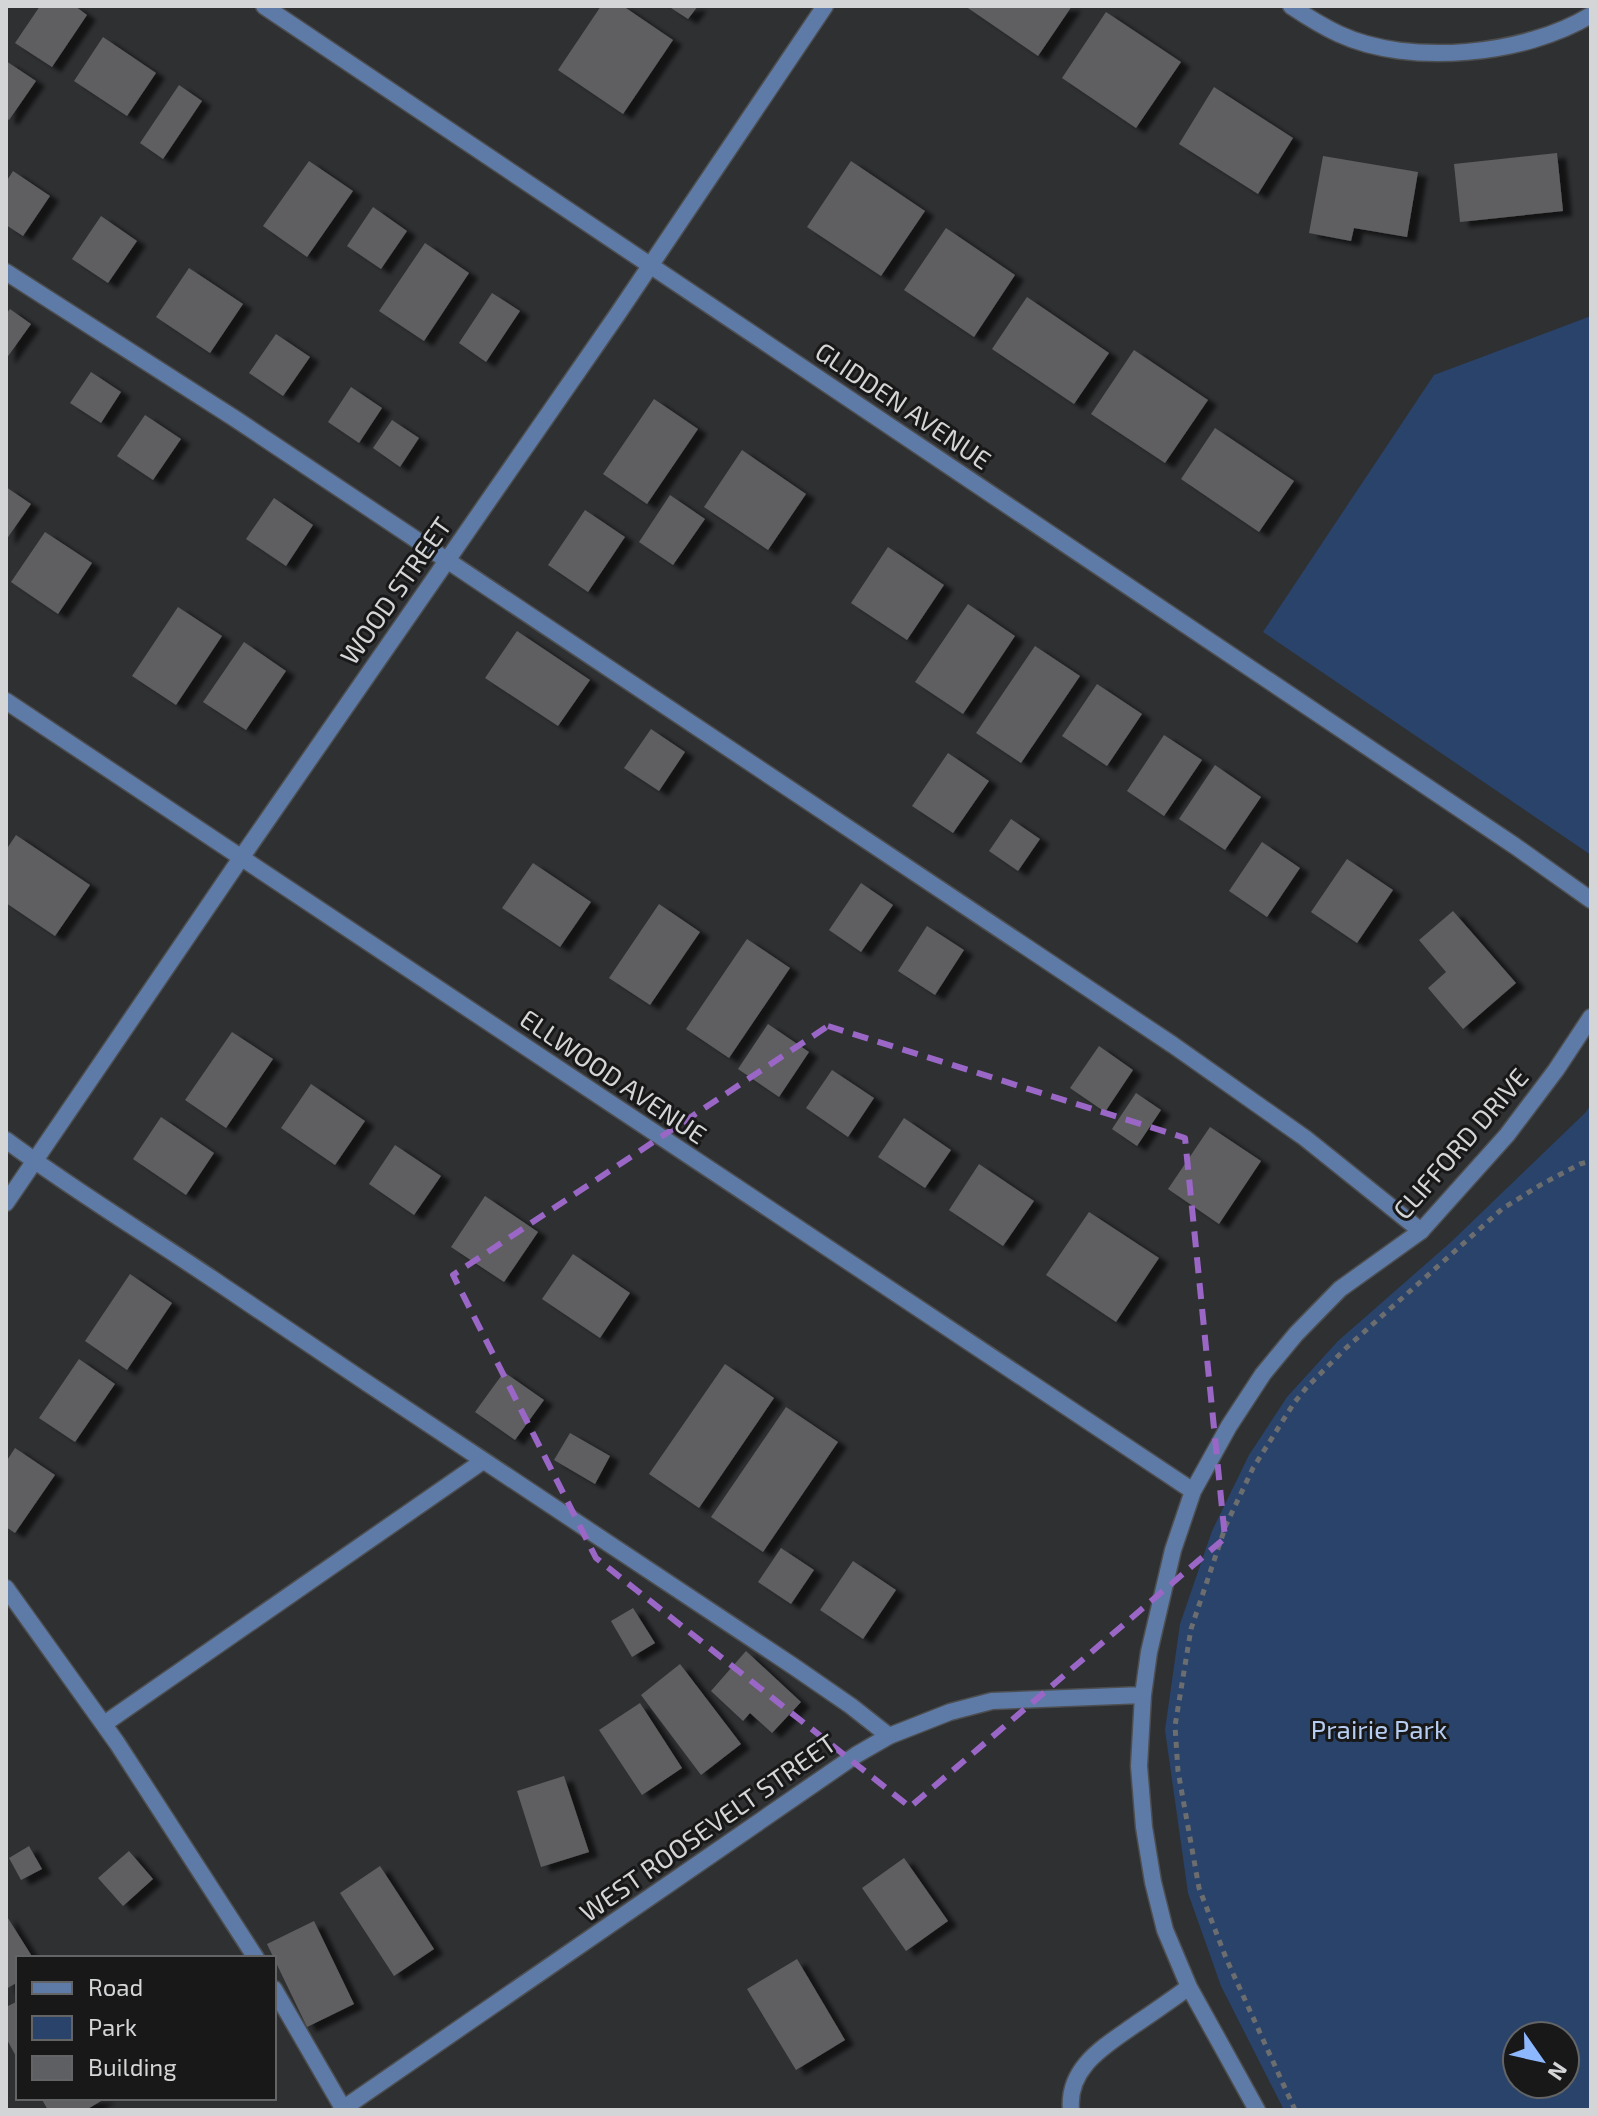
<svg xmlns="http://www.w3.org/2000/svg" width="1597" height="2116" font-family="'Exo 2',sans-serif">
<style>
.green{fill:#2a436a;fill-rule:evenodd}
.building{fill:#5e5f62;filter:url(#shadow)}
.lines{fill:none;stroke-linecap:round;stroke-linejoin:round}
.service-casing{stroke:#4d4e50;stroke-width:19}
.minor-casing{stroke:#4d4e50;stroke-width:19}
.path{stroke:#6c6d6f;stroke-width:5;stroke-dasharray:6 6;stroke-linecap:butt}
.service{stroke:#5e7aa7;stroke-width:16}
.minor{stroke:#5e7aa7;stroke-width:16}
.marked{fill:none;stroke:#9a67c7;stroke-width:6;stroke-dasharray:16 10;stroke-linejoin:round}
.labels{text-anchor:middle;stroke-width:6;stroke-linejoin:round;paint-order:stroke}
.street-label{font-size:26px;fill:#d4d5d6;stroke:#181819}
.park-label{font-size:26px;fill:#b6ccf0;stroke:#181819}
</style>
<defs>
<filter id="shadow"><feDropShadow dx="9" dy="5" stdDeviation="2" flood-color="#0009"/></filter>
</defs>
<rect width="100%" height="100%" fill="#2f3032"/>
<path class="green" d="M1591 316V855L1263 632 1434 375Z
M1591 1104V2110H1284L1221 1986 1188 1893 1165 1730 1180 1624 1212 1531 1249 1455 1287 1397 1338 1341 1451 1242 1586 1112ZM1517 2036H1565V2084H1517Z"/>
<path class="building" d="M40 6H75L87 15 52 67 15 43Z
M601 6H623L673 40 623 114 558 70Z
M668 6H698L688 19Z
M965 6H1072L1038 56Z
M1106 12 1181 62 1136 128 1062 78Z
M103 37 156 73 127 116 74 81Z
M6 61 36 81 9 120 6 118Z
M179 85 202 101 163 159 140 143Z
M1214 87 1293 138 1258 194 1179 144Z
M1557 153 1563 211 1460 222 1454 164Z
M1323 156 1418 172 1407 237 1354 228 1351 241 1309 233Z
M309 161 353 191 307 257 263 226Z
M851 161 925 211 881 276 807 227Z
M13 171 50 196 23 236 6 225V182Z
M373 207 407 231 381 269 347 246Z
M101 216 137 241 108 283 72 259Z
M946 228 1015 275 974 337 904 290Z
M425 243 469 273 424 341 379 311Z
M189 268 243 304 210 353 156 317Z
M492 293 520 311 486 362 459 343Z
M1027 297 1109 353 1074 404 992 349Z
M10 309 31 324 6 359V314Z
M276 334 310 357 283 396 249 373Z
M1134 350 1208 400 1165 463 1091 414Z
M91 372 121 392 101 423 70 403Z
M351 387 382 408 359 443 328 422Z
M654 399 698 429 647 504 603 474Z
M145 415 181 439 153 480 117 456Z
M392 420 419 438 400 467 373 448Z
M1215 428 1294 481 1259 532 1181 479Z
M742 450 806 494 768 550 704 507Z
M6 487 31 504 6 540Z
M670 495 705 519 673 565 639 542Z
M274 498 313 525 286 566 246 539Z
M585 510 625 537 588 592 548 565Z
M45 532 92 563 58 614 11 582Z
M888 547 944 585 907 640 851 603Z
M968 604 1015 636 963 714 915 682Z
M178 607 222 636 176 705 132 676Z
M517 631 590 680 558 726 485 678Z
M244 642 286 671 246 730 203 702Z
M1035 646 1080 676 1021 763 976 733Z
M1097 684 1142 714 1107 766 1062 736Z
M651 729 685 752 659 791 624 768Z
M1164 735 1202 760 1164 816 1127 791Z
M948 753 989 781 953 833 912 806Z
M1215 765 1261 797 1225 850 1179 819Z
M1011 819 1040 839 1018 871 989 851Z
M16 835 90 885 55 936 6 903V850Z
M1262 842 1300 868 1267 917 1229 891Z
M1347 859 1393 890 1357 943 1311 912Z
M533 863 591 902 560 947 502 908Z
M861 883 893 905 861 952 829 930Z
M659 904 700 932 650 1005 609 978Z
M1453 911 1516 983 1463 1029 1428 988 1446 972 1419 940Z
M927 926 964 950 935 995 898 971Z
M747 939 790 968 729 1058 686 1029Z
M768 1024 809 1052 779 1097 738 1069Z
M232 1032 273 1059 226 1128 185 1100Z
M1099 1046 1133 1070 1105 1112 1070 1088Z
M832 1070 874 1098 848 1137 806 1108Z
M311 1084 365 1121 335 1165 281 1128Z
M1136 1093 1161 1110 1137 1146 1112 1129Z
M161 1117 214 1153 186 1195 133 1159Z
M904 1118 951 1150 925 1188 878 1157Z
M1210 1127 1261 1161 1219 1224 1168 1189Z
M395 1145 441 1176 414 1215 369 1184Z
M979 1164 1034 1201 1003 1246 949 1210Z
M485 1196 538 1232 504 1282 451 1247Z
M1089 1212 1159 1258 1116 1322 1046 1275Z
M573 1254 630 1293 600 1338 542 1299Z
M130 1274 172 1303 127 1370 85 1341Z
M79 1359 115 1384 75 1442 39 1418Z
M725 1364 774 1398 699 1508 649 1474Z
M504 1372 544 1400 515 1440 475 1412Z
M786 1407 838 1442 763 1552 711 1517Z
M570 1433 610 1456 595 1484 554 1460Z
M15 1448 55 1475 15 1533 6 1527V1462Z
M781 1548 814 1570 791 1604 758 1582Z
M853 1561 896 1590 863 1639 820 1610Z
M633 1608 655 1643 632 1657 611 1621Z
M746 1651 801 1702 772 1733 750 1713 743 1721 711 1691Z
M680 1664 741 1744 701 1775 641 1695Z
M640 1703 682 1768 642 1795 599 1730Z
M564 1776 589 1852 541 1867 517 1791Z
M29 1846 42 1869 21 1880 9 1858Z
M129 1851 153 1879 123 1906 98 1878Z
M904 1858 948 1921 906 1951 862 1888Z
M380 1866 434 1949 394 1976 340 1893Z
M6 1915 33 1958H18V1982L6 1989Z
M314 1921 354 2004 307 2027 267 1944Z
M797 1959 845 2040 796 2070 747 1989Z
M18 2001V2060L6 2038V2007Z
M41 2098H106L86 2110H48Z"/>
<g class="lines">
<defs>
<path id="service" d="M6 272 234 418 1173 1045 1305 1138 1421 1231
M6 1140C76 1192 151 1237 223 1286 412 1414 602 1540 793 1666L851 1706 889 1736
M6 1588 117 1743 256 1958
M104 1724 483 1461
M274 1989 344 2110"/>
<path id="minor" d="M264 6 1515 846 1591 900
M1291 6C1306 16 1322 26 1339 34 1410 67 1525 55 1591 15
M6 701 1193 1491
M6 1203 241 858 617 315 825 6
M341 2110 856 1755 889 1736 950 1712 992 1701 1143 1695
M1071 2110C1067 2067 1105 2046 1136 2024 1154 2012 1171 2000 1189 1987
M1257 2110 1189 1987 1165 1930 1153 1882 1144 1827 1139 1766 1143 1695 1149 1652 1173 1550 1193 1491 1229 1426 1263 1374 1296 1334 1340 1289 1421 1231 1507 1135 1556 1070 1591 1017"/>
</defs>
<use href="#service" class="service-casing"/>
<use href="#minor" class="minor-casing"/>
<path class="path" d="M1295 2110 1226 1958 1199 1888 1178 1771 1175 1726 1191 1629 1226 1525 1253 1468 1294 1403 1307 1387 1345 1349 1502 1209 1542 1184 1580 1164 1591 1161"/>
<use href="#service" class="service"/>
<use href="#minor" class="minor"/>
</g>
<path class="marked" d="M828 1026 1185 1138 1225 1538 910 1807 596 1558 453 1275Z"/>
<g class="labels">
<g class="street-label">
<text transform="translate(903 406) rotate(34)" y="9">GLIDDEN AVENUE</text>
<text transform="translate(396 591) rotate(-55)" y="9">WOOD STREET</text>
<text transform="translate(613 1077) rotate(34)" y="9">ELLWOOD AVENUE</text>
<text transform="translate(1461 1144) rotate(-49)" y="9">CLIFFORD DRIVE</text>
<text transform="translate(708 1828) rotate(-35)" y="9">WEST ROOSEVELT STREET</text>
</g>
<g class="park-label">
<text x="1379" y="1739">Prairie Park</text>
</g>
</g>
<rect width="1597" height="2116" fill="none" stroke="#d4d5d6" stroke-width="16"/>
<rect x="16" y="1956" width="260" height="144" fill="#181819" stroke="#636465" stroke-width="2"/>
<rect x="32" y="1982" width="40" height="12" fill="#5e7aa7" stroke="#636465" stroke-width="2"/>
<text x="88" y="1996" font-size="24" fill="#d4d5d6">Road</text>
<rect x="32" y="2016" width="40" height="24" fill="#2a436a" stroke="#636465" stroke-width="2"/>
<text x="88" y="2036" font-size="24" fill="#d4d5d6">Park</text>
<rect x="32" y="2056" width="40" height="24" fill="#5e5f62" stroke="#636465" stroke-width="2"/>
<text x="88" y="2076" font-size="24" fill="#d4d5d6">Building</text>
<g transform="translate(1541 2060) rotate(124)"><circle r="38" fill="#181819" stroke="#636465" stroke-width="2"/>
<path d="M0-6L14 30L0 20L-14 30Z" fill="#8eb8fd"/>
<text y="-12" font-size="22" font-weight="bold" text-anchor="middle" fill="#d4d5d6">N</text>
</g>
</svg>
